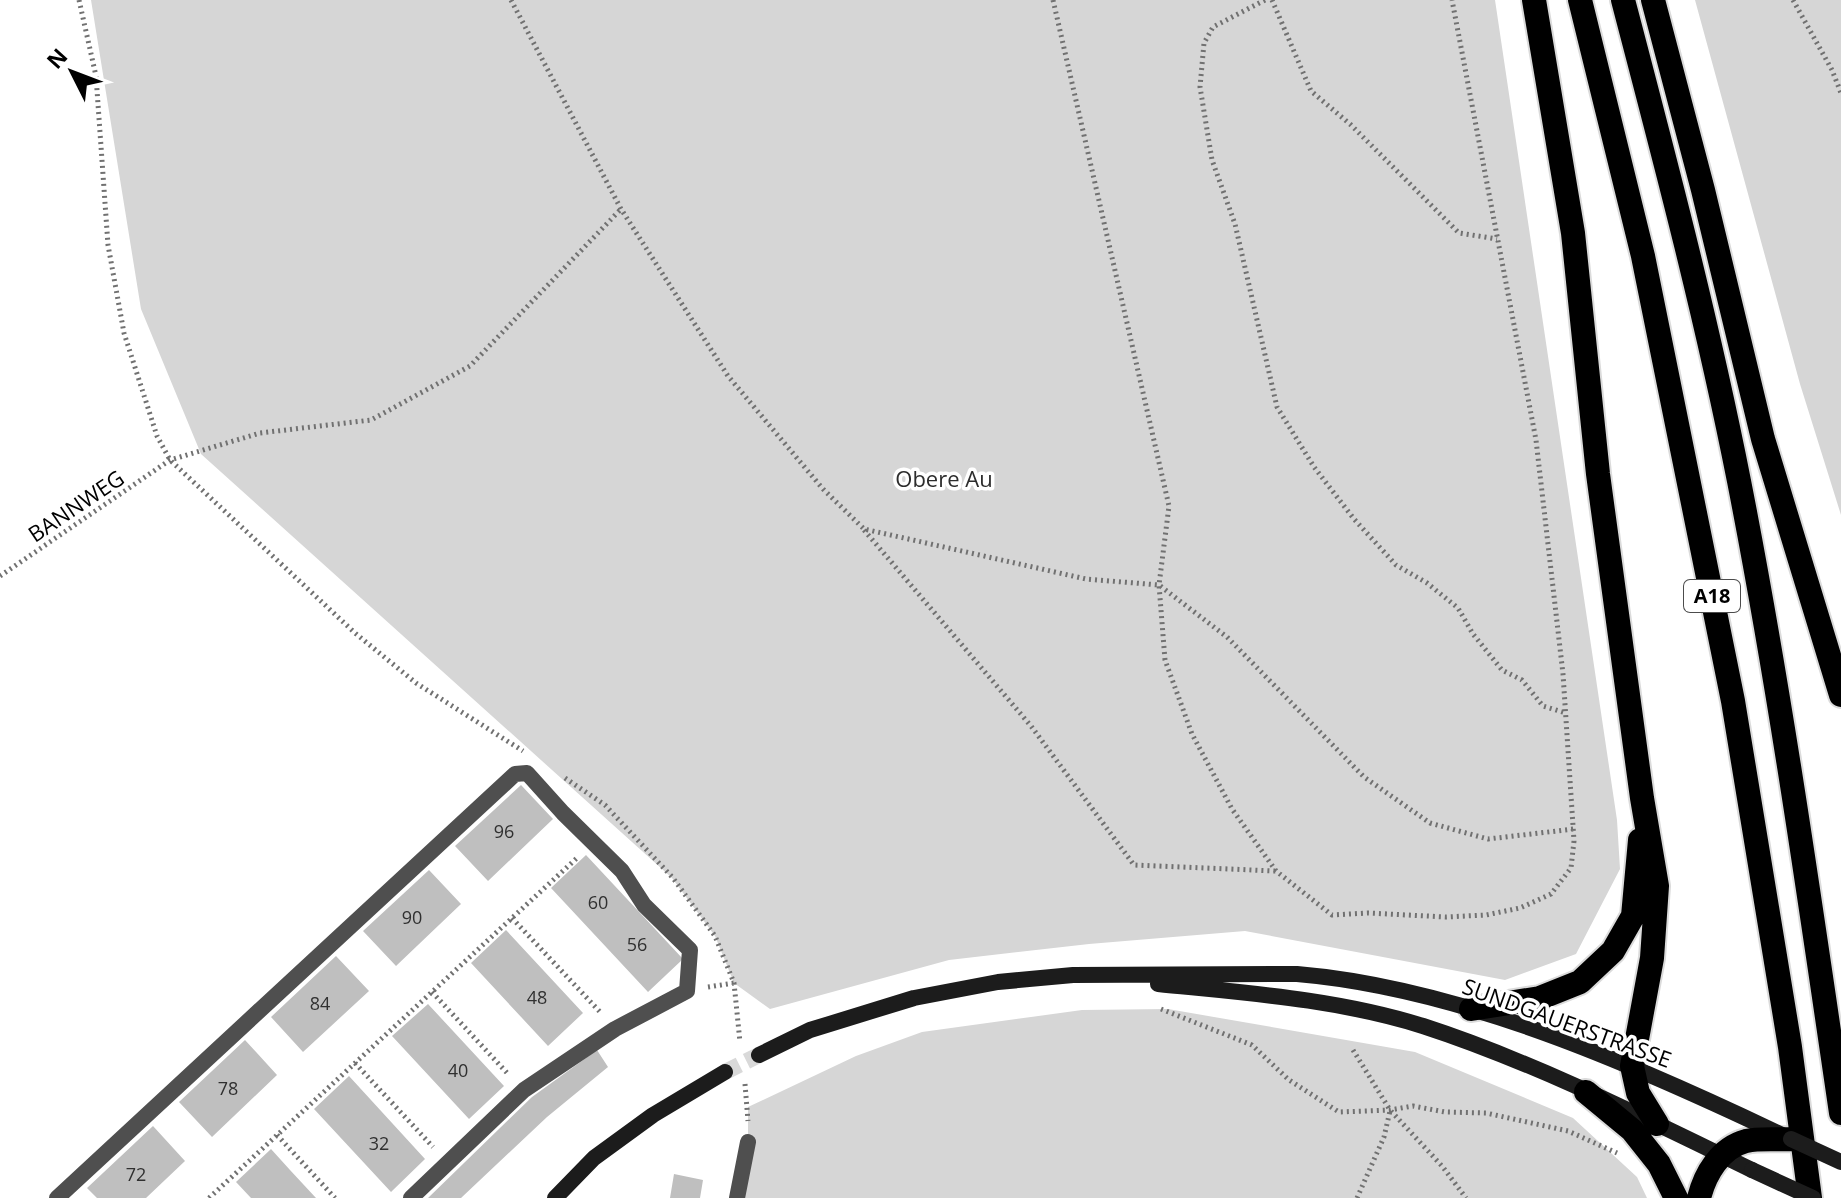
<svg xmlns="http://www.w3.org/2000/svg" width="1841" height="1198" font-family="'Open Sans',sans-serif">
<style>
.green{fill:#d6d6d6}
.building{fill:#bfbfbf}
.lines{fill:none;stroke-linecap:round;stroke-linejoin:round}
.secondary-tunnel{stroke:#d9d9d9;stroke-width:16;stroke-dasharray:16 8;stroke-linecap:butt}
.motorway-casing{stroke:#dbdbdb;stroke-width:28}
.path{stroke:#717171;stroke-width:5;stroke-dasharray:2 4;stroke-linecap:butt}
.minor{stroke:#4f4f4f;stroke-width:16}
.secondary{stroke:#1c1c1c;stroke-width:16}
.motorway{stroke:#000;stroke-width:24}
.secondary-bridge{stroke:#1c1c1c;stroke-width:16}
.labels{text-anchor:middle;stroke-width:7;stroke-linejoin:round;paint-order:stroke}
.number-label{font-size:18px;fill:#303030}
.shield{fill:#fff;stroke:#4c4c4c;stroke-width:2}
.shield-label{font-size:20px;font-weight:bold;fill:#000}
.park-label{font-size:22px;fill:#2d2d2d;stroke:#fff}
.street-label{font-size:22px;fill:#000;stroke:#fff}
</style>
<rect width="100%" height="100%" fill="#fff"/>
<path class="green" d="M91 0H1495L1617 820 1620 869 1576 954 1505 980 1245 931 1089 944 949 960 770 1009 734 983 715 936 672 878 201 454 141 309Z
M1695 0H1841V515L1800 384Z
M1168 1009 1415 1052 1573 1118 1637 1177 1647 1198H737L748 1142V1107L856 1056 922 1032 1082 1010Z"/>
<path class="building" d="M521 785 553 819 488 881 455 846Z
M586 855 683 959 648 992 551 888Z
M429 870 461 904 396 966 363 931Z
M506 930 583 1013 548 1046 471 963Z
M336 956 369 991 303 1052 271 1017Z
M428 1004 504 1086 469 1119 392 1036Z
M245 1040 277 1075 212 1137 179 1102Z
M597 1050 608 1067 547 1117 461 1198H428L532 1097Z
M349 1076 425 1159 391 1192 314 1109Z
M153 1126 185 1161 146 1198H97L87 1188Z
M271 1149 290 1170 316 1198H251L236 1182Z
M674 1174 703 1180 700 1198H670Z"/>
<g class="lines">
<path class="secondary-tunnel" d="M725 1072 759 1055"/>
<defs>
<path id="motorway" d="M1534 0 1573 233 1598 474 1642 798 1657 886 1652 958 1632 1066 1638 1093 1657 1124
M1580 0 1643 256 1733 701 1790 1047 1810 1198
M1623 0C1665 160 1707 319 1739 481 1780 690 1810 902 1841 1113
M1653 0 1703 190 1763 439 1841 695
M1471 1009 1540 998 1580 982 1613 951 1633 916 1640 840
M1586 1092 1632 1130 1659 1164 1676 1198
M1699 1198C1705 1174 1720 1148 1746 1141 1759 1138 1777 1140 1791 1139"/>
</defs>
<use href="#motorway" class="motorway-casing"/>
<path class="path" d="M79 0 96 76 108 245 124 333 157 436 170 460 355 633 416 683 523 751
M511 0 621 209 728 376 823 489 864 529 1086 579 1159 585 1227 637 1364 777 1430 823 1488 839 1574 829
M1053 0 1169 506 1159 585 1165 660 1192 734 1232 809 1276 871 1332 915 1368 913 1446 917 1486 915 1520 908 1551 894 1571 868 1574 841 1563 674 1536 440 1452 0
M1265 0 1213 27 1204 43 1200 87 1212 160 1235 224 1277 407 1314 467 1354 519 1396 565 1427 583 1458 608 1473 634 1502 670 1522 680 1543 706 1566 713
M1272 0 1311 91 1351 125 1459 233 1497 239
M1793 0 1832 70 1841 93
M864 530 1031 726 1134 865 1276 871
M0 576 170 460 260 433 371 420 470 366 621 209
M565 778 605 805 673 878 715 936 734 983 740 1042
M512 918 601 1013
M708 987 734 983
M432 992 509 1075
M1161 1009 1252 1045 1289 1080 1339 1112 1390 1110 1413 1106 1445 1112 1486 1113 1568 1131 1617 1153
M1353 1050 1390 1110 1442 1166 1466 1198
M355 1063 433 1147
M745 1084 748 1121
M277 1135 335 1198
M209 1198 578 857
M1357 1198 1384 1137 1390 1111"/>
<path class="minor" d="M57 1198 515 774 527 773 563 813 622 871 644 905 690 950 687 991 615 1029 524 1090 411 1198
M737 1198 748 1142"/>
<path class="secondary" d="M1158 984C1247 993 1337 999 1423 1026 1534 1062 1647 1119 1752 1170
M759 1055 810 1030 914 998 998 982 1073 975 1297 974C1462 988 1635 1065 1784 1136
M555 1198 594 1158 653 1115 725 1072"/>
<use href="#motorway" class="motorway"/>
<path class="secondary-bridge" d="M1791 1139 1841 1162
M1752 1170 1813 1198"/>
</g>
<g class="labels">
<g class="number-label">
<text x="504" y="838">96</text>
<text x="598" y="909">60</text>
<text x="412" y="924">90</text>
<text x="637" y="951">56</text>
<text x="537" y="1004">48</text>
<text x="320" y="1010">84</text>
<text x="458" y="1077">40</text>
<text x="228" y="1095">78</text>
<text x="379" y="1150">32</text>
<text x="136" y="1181">72</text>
</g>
<rect class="shield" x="1684" y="580" width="56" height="32" rx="6"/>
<g class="shield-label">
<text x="1712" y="603">A18</text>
</g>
<g class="park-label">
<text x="944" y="487">Obere Au</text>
</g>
<g class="street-label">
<text transform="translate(76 506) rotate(-34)" y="8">BANNWEG</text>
<text transform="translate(1567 1023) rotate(20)" y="8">SUNDGAUERSTRASSE</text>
</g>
</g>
<g transform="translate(72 72) rotate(312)" stroke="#ffffff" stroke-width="6" paint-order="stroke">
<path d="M0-6L14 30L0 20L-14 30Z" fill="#000000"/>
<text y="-12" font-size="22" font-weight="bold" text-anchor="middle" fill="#000000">N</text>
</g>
</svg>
